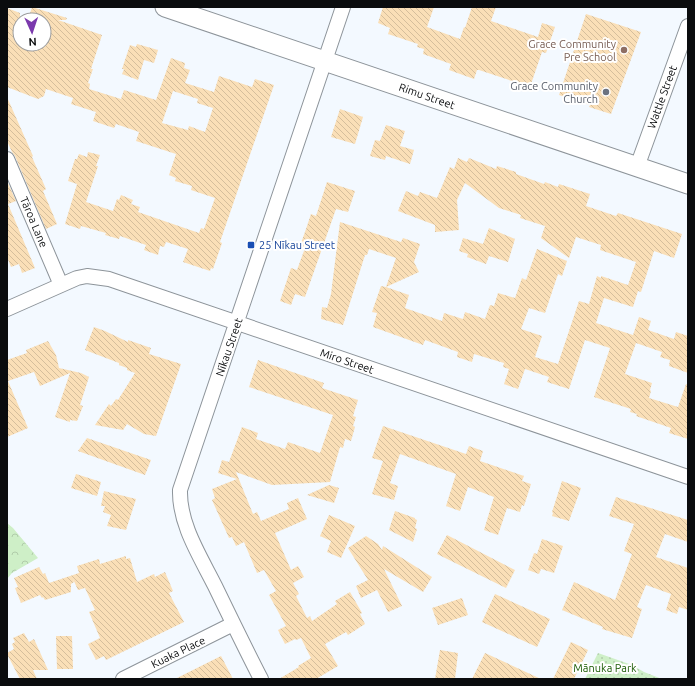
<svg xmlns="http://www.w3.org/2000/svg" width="695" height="686" font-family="Ubuntu,sans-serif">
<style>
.grass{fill:url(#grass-dots)}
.forest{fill:url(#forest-crowns)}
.building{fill:url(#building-back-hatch);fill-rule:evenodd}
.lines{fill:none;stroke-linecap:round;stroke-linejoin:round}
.street-casing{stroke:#8d949a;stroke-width:16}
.secondary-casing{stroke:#8d949a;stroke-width:21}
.street{stroke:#fff;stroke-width:14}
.secondary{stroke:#fff;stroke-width:19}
.education-dot{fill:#8d6e63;stroke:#fff;stroke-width:1.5}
.worship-dot{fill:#6b7280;stroke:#fff;stroke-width:1.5}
.transit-dot{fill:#1a4fb4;stroke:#fff;stroke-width:1.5}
.labels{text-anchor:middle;stroke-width:4;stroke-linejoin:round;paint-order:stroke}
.education-label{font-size:11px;fill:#785e54;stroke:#fff;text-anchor:end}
.worship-label{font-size:11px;fill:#5b616d;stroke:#fff;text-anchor:end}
.street-label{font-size:11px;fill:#0a0c0e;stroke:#fff}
.transit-label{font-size:11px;fill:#164399;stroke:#fff;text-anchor:start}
.park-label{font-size:11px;fill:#195a02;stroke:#fff}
</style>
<defs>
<pattern id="grass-dots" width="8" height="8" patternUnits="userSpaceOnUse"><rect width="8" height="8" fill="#ceefc7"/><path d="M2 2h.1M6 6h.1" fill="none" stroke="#b0ccaa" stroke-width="1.8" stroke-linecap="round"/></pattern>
<pattern id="forest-crowns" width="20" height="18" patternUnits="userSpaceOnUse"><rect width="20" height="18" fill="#ceefc7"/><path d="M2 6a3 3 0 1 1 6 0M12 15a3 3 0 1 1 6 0" fill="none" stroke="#b0ccaa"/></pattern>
<pattern id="building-back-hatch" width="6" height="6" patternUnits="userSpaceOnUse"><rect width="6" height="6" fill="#fadfb7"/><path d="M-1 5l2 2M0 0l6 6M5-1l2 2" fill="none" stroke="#d5be9c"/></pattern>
</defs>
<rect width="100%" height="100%" fill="#f3f9ff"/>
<path class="grass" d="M598 653 632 665 644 672 662 679H585Z"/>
<path class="forest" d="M7 523 13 528 38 558 12 573 7 579Z"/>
<path class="building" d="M32 7 67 18 66 20H58L102 35 91 69H93L88 83 90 84 89 89 121 99 124 90 156 100 171 58 185 63 184 68 190 70 185 83 214 92 219 76 252 87 255 79 274 85 220 242 222 243 213 269 211 268 210 271 183 262 188 249 166 242 164 247 160 246 158 255 144 250 146 245 120 236 119 239 105 235 106 233 81 226 80 229 65 224 77 184 68 181 75 159H77L79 154 87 157 88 152 100 155 96 166H98L86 202 113 211 117 199 119 200 121 195 133 200 131 204 140 207 138 212 199 233 201 228 204 229 215 198 191 190 192 186 175 181 176 178 169 175 176 154 136 141 139 132 116 124 114 128 93 121 96 112 71 104 73 98 46 89 44 96 38 99 7 87V8L20 13V44H44V20H28ZM173 91 198 99 197 103 213 108 205 132 189 126 188 130 162 123Z
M383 7H434L427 27 460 39 464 27 465 28 472 7H496L491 21 538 37 542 23 555 27 546 53 542 52 530 87 479 70H477L474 79 449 70 451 64 423 54 424 49 417 47 418 44 388 34 390 28 378 23Z
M586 14 641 32 611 114 589 107 590 105 559 95Z
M137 44 158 50 154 63 144 60 138 80 122 74 124 69H122L130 45 136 47Z
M7 97 33 156 32 157 46 189 43 191 57 224 46 229 15 156 12 152 7 141Z
M340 109 363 117 355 144 331 137Z
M386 125 405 131 400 146 414 150 410 164 386 156 385 160 370 156 375 140 380 141Z
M458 158 467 162 469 158 496 169 497 166 516 172V174L544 184 545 182 558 187 559 184 590 194 586 206 616 216 618 213 682 234 674 258 654 251 641 292 638 291 633 307 604 298 596 323 633 335 639 317 651 321 648 330 674 339 676 332 688 336V373L669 366 670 360 660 357 662 352 636 343 625 374 652 383 650 390 651 391 649 398 678 407 686 384 688 385V439L669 433 671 428 636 416 637 414 630 412 631 409 594 397 610 348 585 340 569 389 547 382 549 377 525 369 518 389 504 384 509 369 503 367 504 363 474 354 472 362 457 357 458 352 425 340 423 345 373 327 377 313 372 312 381 286 386 287 396 258 369 249 367 255H365L343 325 321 319 322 307 327 308 331 294 340 222 401 242 403 238 420 244 414 262 419 272 386 287 409 295 405 308 442 321 444 313 463 319 465 312 485 319 490 305 494 306 498 293 515 298 522 278 526 280 537 249 567 261 562 276 558 274 545 313 529 308 521 329 542 336 535 357 558 364 579 301 589 304 597 276 601 278V276L628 285 636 262 600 250 601 245 576 237 569 258 541 238 545 226 520 218 521 215 499 208 465 183 457 200 459 230 435 232V225L398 211 406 191 418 196 420 192 437 198 450 167 454 169Z
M7 181 16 201 8 204 35 268 22 273 19 264 11 267 7 257Z
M327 182 355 191 348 212 336 209 305 297 295 294 291 305 280 301 291 268 297 270 305 248 300 246 306 229 311 214 316 216Z
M489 228 515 239 508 262 489 256 486 264 467 257 468 254 459 251 463 238 483 244Z
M94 327 105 331 128 342V340L151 348 149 354 181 364 156 436 144 434 127 424 123 430 95 425 109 404 111 406 116 399 118 400 135 373 127 370V368L119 365V363L85 350Z
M48 341 56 355 59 368 81 373 89 377 80 405 83 406 77 421 70 420V422L55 417 70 373 40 386 34 372 8 381 28 428 7 437V360L27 353 26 350Z
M258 360 324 383 322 388 358 400 353 416 356 417 353 426 355 427 351 441 345 439 343 448 340 447 330 482 272 485 236 472 253 514 257 512 261 521 289 509 287 503 298 498 307 519 275 533 291 570 298 566 304 577 293 583 299 594 296 596 307 618 310 616 312 621 337 604 335 601 350 592 362 613 360 614 365 624 348 635 346 632 325 644 338 666 316 679H279L299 667 298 666 311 658 301 638 296 640 295 639 285 644 278 630 286 626 269 595 276 591 264 570 257 573 244 542 236 546 232 537 229 538 212 500 215 498 212 489 237 479 218 473 222 460 229 462 242 427 258 433 256 439 285 449 288 442 320 453 333 415 249 387Z
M383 426 466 454 469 446 483 451 480 461 524 476 522 481 531 484 524 506 522 505 520 512 507 508 498 535 484 530 494 497 468 487 460 511 446 506 456 474 400 454 390 483 398 486 394 500 372 494 383 461 372 458Z
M87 438 151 460 145 475 78 451Z
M76 474 101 482 97 496 71 488Z
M562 481 581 488 569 521 552 516 553 513 552 512Z
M329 485 339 488 334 503 307 495Z
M104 491 136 499 126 530 107 526 111 515 103 512 105 506H101Z
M616 497 688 520V542L665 534 656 557 688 568V610L679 607 677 614 666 610 671 594 646 585 637 607 642 609 632 638 602 629 603 627 562 610 574 582 615 600 632 554 624 551 634 524 609 516Z
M395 511 415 518V519L417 520 415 528 417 529 413 542 389 530Z
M329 515 355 526 341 558 327 552 331 541 320 536Z
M447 535 515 570 506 588 437 554Z
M366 536 378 544 382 550 383 546 432 577 423 592 384 569 402 606 388 612 377 590 361 598 356 586 368 580 348 548Z
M542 539 563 546 554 573 541 569 539 574 528 570 534 553 537 554Z
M126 556V559L130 558 137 582 154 574 155 577 165 572 173 591 169 593 184 622 106 660 104 656 96 660 88 644 100 638 89 612 95 610 85 588 78 590 73 579 74 582 71 584V592L45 600 43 597 42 598 40 595 21 603 15 588 18 587 14 578 39 567 43 574 45 573 49 583 79 573 77 566 99 559 100 564Z
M495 594 550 619 537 647 482 622Z
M462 598 468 615 438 625 432 608Z
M24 633 29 642 34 639 48 670H33L37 679H20L7 654V653L14 649 12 644 15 642 13 638Z
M56 636H72L73 669H57Z
M571 642 588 650 574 679H553Z
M440 650 458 653 455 679H435Z
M485 653 541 679H472Z
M221 656 233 679H175Z"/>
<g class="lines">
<defs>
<path id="street" d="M7 159 61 285
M637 167 688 26
M7 309 77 278 87 276 109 279 688 477
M123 679 233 624
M261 679C245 648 230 617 215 586 200 556 179 524 180 490L343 7"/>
<path id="secondary" d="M165 7 688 184"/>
</defs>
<use href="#street" class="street-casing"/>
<use href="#secondary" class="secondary-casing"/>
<use href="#street" class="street"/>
<use href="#secondary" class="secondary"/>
</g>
<circle class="education-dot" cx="624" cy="50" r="4"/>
<circle class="worship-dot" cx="606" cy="92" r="4"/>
<rect class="transit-dot" x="247" y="241" width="8" height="8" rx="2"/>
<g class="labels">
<g class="education-label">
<text x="616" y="48">Grace Community<tspan x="616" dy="13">Pre School</tspan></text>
</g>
<g class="worship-label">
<text x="598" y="90">Grace Community<tspan x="598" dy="13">Church</tspan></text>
</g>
<g class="street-label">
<text transform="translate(427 96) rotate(19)" y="4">Rimu Street</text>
<text transform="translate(662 97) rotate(-70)" y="4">Wattle Street</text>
<text transform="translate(34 222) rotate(67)" y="4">Tāroa Lane</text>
<text transform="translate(229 347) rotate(-71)" y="4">Nīkau Street</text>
<text transform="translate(347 361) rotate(19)" y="4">Miro Street</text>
<text transform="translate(178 652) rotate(-26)" y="4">Kuaka Place</text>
</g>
<g class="transit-label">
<text x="259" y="249">25 Nīkau Street</text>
</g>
<g class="park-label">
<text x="605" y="672">Mānuka Park</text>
</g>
</g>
<rect width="695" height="686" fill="none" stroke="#0a0c0e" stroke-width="16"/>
<g transform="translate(32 32) rotate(177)"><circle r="19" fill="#ffffff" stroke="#9d9e9f"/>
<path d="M0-3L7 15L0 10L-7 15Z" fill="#7b39ad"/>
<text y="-6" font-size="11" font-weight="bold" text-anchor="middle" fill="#0a0c0e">N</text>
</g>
</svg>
